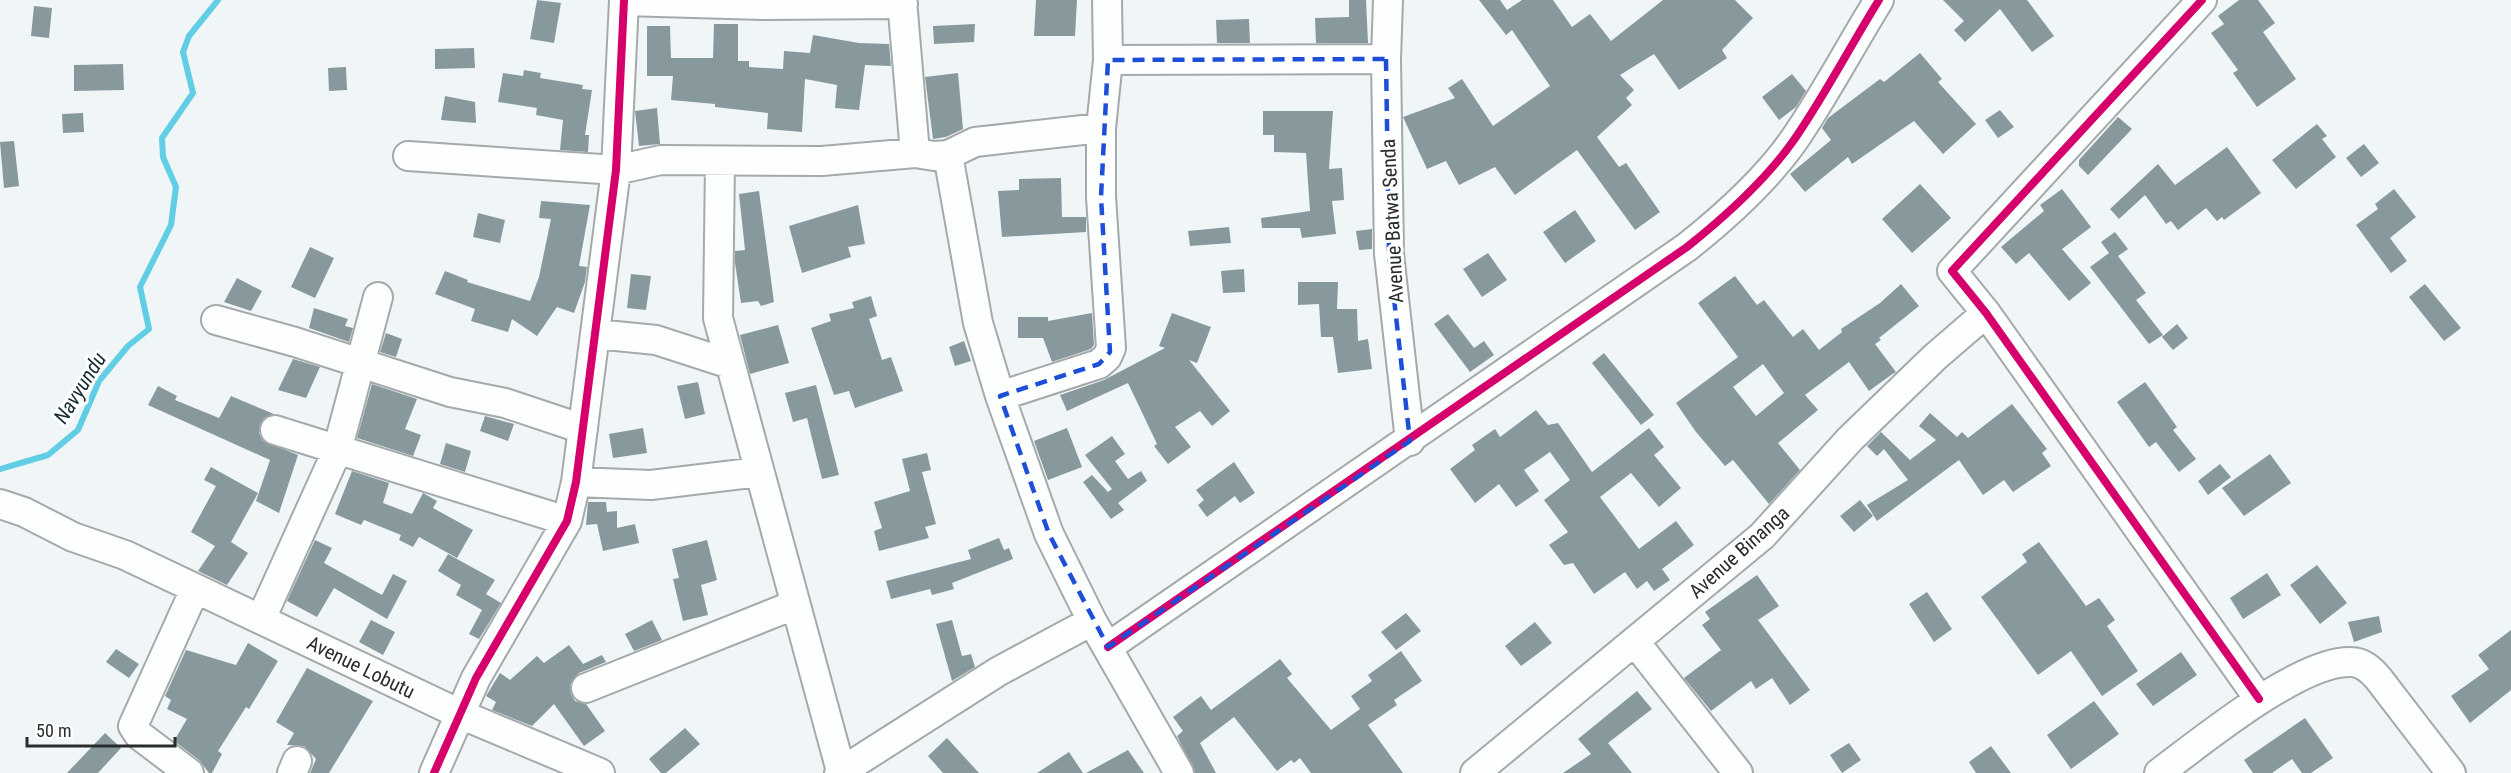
<svg xmlns="http://www.w3.org/2000/svg" width="2511" height="773" font-family="'Roboto Condensed',sans-serif">
<style>
.lines{fill:none;stroke-linecap:round;stroke-linejoin:round}
.stream{stroke:#62cee6;stroke-width:6}
.building{fill:#88999d;fill-rule:evenodd}
.minor-casing{stroke:#a5a9aa;stroke-width:32}
.minor{stroke:#fdfefe;stroke-width:28}
.cycleway-casing{stroke:#fff;stroke-width:11}
.cycleway{stroke:#d6006c;stroke-width:8}
.marked{fill:none;stroke:#1d4ed8;stroke-width:4.5;stroke-dasharray:12 8;stroke-linejoin:round}
.labels{text-anchor:middle;stroke-width:6;stroke-linejoin:round;paint-order:stroke}
.street-label{font-size:20px;fill:#282c2d;stroke:#fff}
.water-label{font-size:21px;font-style:italic;fill:#162d34;stroke:#fff}
</style>
<rect width="100%" height="100%" fill="#f0f6f7"/>
<g class="lines">
<path class="stream" d="M0 469 48 455 78 430 99 381 128 346 149 329 140 287 171 225 176 187 163 157 162 138 193 93 183 52 189 36 218 0"/>
</g>
<path class="building" d="M537 0 561 3 554 43 530 39Z
M1036 0H1077L1075 36H1034Z
M1349 0H1366L1368 43H1316L1315 18 1349 17Z
M1479 0H1500L1507 10 1522 0H1553L1572 27 1590 14 1611 41 1663 0H1735L1753 18 1722 50 1727 58 1679 90 1654 54 1620 75 1634 90 1626 98 1632 105 1597 137 1619 167 1626 163 1660 212 1635 230 1577 150 1515 195 1495 167 1459 185 1446 161 1427 169 1403 117 1455 98 1448 88 1462 79 1493 126 1550 86 1512 30 1506 35Z
M1943 0H2027L2054 36 2032 52 2000 9 1965 42 1954 30 1964 21Z
M2239 0H2258L2275 23 2263 32 2296 79 2257 107 2233 73 2238 70 2211 33 2224 24 2218 16Z
M34 6 52 8 49 38 31 36Z
M1249 19 1250 43H1217L1216 20Z
M714 24H738V61H749V67L783 69 784 51 810 53 813 35 859 43 889 44 891 66 865 65 859 110 835 108 837 85 805 79 802 132 767 129 768 113 715 107V104L671 100 673 76H647V26H670L671 58H713Z
M975 24 974 42 934 44 933 26Z
M474 48 475 68 435 69V49Z
M1920 53 1942 79 1938 82 1976 124 1943 154 1914 121 1852 164 1848 157 1805 192 1790 174 1831 140 1822 128 1828 118 1880 79 1884 82Z
M123 64 124 90 74 91V65Z
M346 67 347 90 329 91 328 68Z
M524 70 541 73 540 78 583 85 582 89 592 90 585 135H589L588 152 560 150 563 120 536 115 537 108 498 102 503 73 523 76Z
M958 73 963 129 946 137 933 139 925 77Z
M1792 74 1806 91 1796 107 1779 120 1762 97Z
M445 96 475 102 476 123 441 120Z
M657 108 660 144 639 146 635 111Z
M2000 110 2014 127 1998 138 1985 120Z
M1263 111H1333L1329 169 1342 168 1344 200 1332 201 1336 234 1302 238 1300 228H1262L1261 218 1310 211 1306 153 1274 152V135H1263Z
M83 113 84 132 63 133 62 114Z
M2118 117 2132 129 2088 175 2079 166V160Z
M2317 124 2327 136 2322 139 2336 157 2296 189 2272 160Z
M14 141 19 186 4 188 0 142Z
M2364 144 2379 163 2361 177 2346 158Z
M2227 147 2261 193 2224 220 2222 217 2217 221 2206 208 2178 230 2171 221 2166 224 2145 195 2119 219 2110 209 2158 164 2175 185Z
M1061 178 1062 217H1086V232L1002 237 998 191 1019 190V179Z
M1920 184 1951 218 1912 253 1882 219Z
M2062 189 2091 227 2062 249 2091 283 2069 301 2029 253 2016 264 2001 247 2044 211 2040 205Z
M2394 189 2416 217 2390 238 2407 261 2391 273 2356 225 2378 209 2375 204Z
M759 191 774 302 761 306 758 301 741 303 735 263V251L745 250 739 194Z
M541 201 590 205 579 266 587 267 585 282 574 313 557 307 537 336 512 319 508 332 471 321 475 309 435 294 445 271 468 280 467 282 530 301 539 277 551 219 539 218Z
M858 205 865 244 848 247 851 257 802 273 789 226Z
M1575 210 1596 241 1565 263 1543 232Z
M478 213 505 220 500 243 473 237Z
M1229 227 1231 243 1190 246 1188 231Z
M1372 229V249L1359 250 1356 231Z
M2115 232 2128 249 2118 256 2146 293 2136 300 2163 335 2149 344 2090 267 2109 253 2101 242Z
M310 247 334 258 315 298 291 287Z
M1488 253 1507 280 1482 297 1463 269Z
M1244 269 1245 292 1223 293 1221 271Z
M631 274 651 276 646 310 627 308Z
M1735 276 1757 305 1764 300 1793 337 1803 329 1819 350 1842 332 1841 329 1880 303 1901 284 1919 306 1879 338 1881 340 1875 344 1896 372 1891 375 1869 391 1849 362 1805 395 1818 410 1778 443 1800 470 1769 504 1733 460 1725 466 1696 432 1676 403 1738 357 1698 303ZM1763 364 1784 393 1756 416 1733 387Z
M237 278 262 291 251 311 224 302Z
M1298 282H1338L1337 309H1357L1358 341 1368 339 1372 369 1338 373 1333 337H1321L1319 304 1298 305Z
M2425 284 2461 328 2444 341 2409 297Z
M871 296 877 316 869 319 882 360 891 357 903 391 855 408 849 391 834 395 811 328 831 321 829 314 854 308 852 302Z
M314 308 348 319 345 326 353 328 349 342 309 328Z
M1092 313 1094 345 1091 349 1052 362 1043 338H1018V317H1048V321Z
M1172 313 1211 327 1197 363 1189 360 1230 411 1212 426 1200 411 1175 427 1191 447 1168 464 1154 446 1157 444 1128 383 1067 411 1060 395 1104 380 1165 348 1159 346Z
M1448 314 1474 348 1484 341 1494 355 1470 372 1434 324Z
M2177 324 2188 338 2173 350 2162 337Z
M778 325 789 363 750 374 740 335Z
M386 333 402 339 396 357 380 352Z
M964 341 971 361 955 366 949 347Z
M1604 353 1654 415 1641 425 1592 363Z
M293 359 320 367 306 398 278 390Z
M698 382 705 414 685 419 677 386Z
M2145 382 2177 427 2173 430 2196 459 2179 472 2156 442 2149 447 2117 402Z
M372 384 417 399 405 429 421 435 413 456 357 438Z
M816 385 839 475 822 479 807 418 793 422 785 393Z
M158 386 177 396 175 400 219 418 231 396 274 414 264 418 260 425 259 433 263 441 298 455 279 513 256 501 270 460 148 405Z
M2012 404 2047 449 2042 453 2051 466 2013 492 2004 480 1983 495 1959 460 1877 521 1867 505 1908 480 1884 449 1877 456 1867 446 1881 432 1910 460 1936 440 1919 426 1930 413 1957 437 1962 432 1968 438Z
M1536 410 1548 425 1558 423 1592 472 1649 428 1664 447 1654 455 1681 488 1659 507 1631 473 1600 497 1639 549 1676 521 1694 545 1662 569 1670 580 1654 591 1647 581 1637 589 1625 572 1594 594 1573 563 1564 565 1549 545 1568 532 1544 500 1570 480 1550 452 1524 470 1539 491 1516 507 1499 484 1475 503 1450 469 1475 450 1472 445 1495 429 1500 437Z
M485 416 514 424 508 441 480 431Z
M643 428 647 453 613 458 609 434Z
M1067 428 1082 467 1048 480 1034 441Z
M1112 436 1125 454 1115 461 1128 479 1141 471 1147 481 1118 503 1124 510 1111 519 1083 482 1092 475 1108 492 1112 489 1085 455Z
M446 443 471 451 465 472 440 464Z
M927 453 931 470 922 472 936 524 925 527 929 538 879 551 874 531 882 528 874 502 910 491 902 459Z
M2270 454 2291 483 2244 516 2222 488Z
M1234 462 1255 493 1240 503 1235 496 1207 517 1198 505 1204 500 1196 490Z
M2220 464 2231 477 2208 495 2198 481Z
M211 467 258 493 231 542 248 553 227 585 198 571 215 546 191 532 216 486 204 480Z
M352 471 389 483 383 503 412 514 423 493 437 501 433 508 473 530 457 558 419 537 413 547 399 540 401 535 364 520 361 525 335 514Z
M1860 500 1873 516 1854 532 1840 516Z
M588 502H606L607 512 617 511V528L635 524 639 543 603 551 597 524 586 525Z
M999 538 1004 550 1009 548 1013 559 952 583 954 589 932 595 930 589 891 599 886 581 971 559 968 550Z
M315 540 332 548 324 563 382 595 393 574 407 581 387 619 334 588 317 617 287 601Z
M707 540 717 580 701 585 708 615 683 621 673 579 679 578 672 549Z
M2039 542 2086 606 2099 598 2115 620 2107 626 2138 671 2102 696 2071 651 2038 675 1981 597 2027 562 2022 554Z
M448 554 495 580 486 594 501 603 479 639 469 634 482 610 456 595 461 585 438 571Z
M2317 565 2347 603 2320 624 2290 585Z
M2267 573 2281 595 2243 619 2230 598Z
M1757 575 1779 606 1758 620 1810 690 1790 705 1772 678 1756 689 1751 681 1711 711 1684 678 1721 650 1702 625 1710 619 1705 612Z
M1927 592 1952 629 1934 642 1909 604Z
M1406 613 1421 631 1396 650 1381 632Z
M2379 616 2382 632 2354 642 2348 622Z
M371 620 395 632 383 655 359 642Z
M652 620 662 640 634 651 625 634Z
M952 620 962 656 971 654 975 667 952 681 936 624Z
M1535 622 1552 643 1521 666 1505 646Z
M2511 630V690L2470 723 2451 696 2489 669 2478 655Z
M248 643 278 661 249 709 246 707 218 751 222 754 212 773H209L199 760 174 741 187 719 167 709 171 700 165 696 186 650 236 665Z
M569 645 583 664 602 655 606 662 579 673 570 685 571 694 575 701 586 704 605 731 584 746 554 704 532 726 492 710 496 702 486 696 500 673 510 680 537 656 544 663Z
M116 649 139 664 129 678 106 662Z
M1401 651 1422 681 1394 700 1397 705 1368 725 1403 773H1311L1300 758 1294 763 1291 760 1277 771 1234 717 1200 743 1216 773H1195L1177 736 1183 731 1173 717 1201 696 1211 710 1280 659 1292 674 1287 678 1331 730 1360 709 1351 696 1372 681 1368 675Z
M2181 652 2197 675 2153 706 2136 684Z
M307 668 373 701 329 773H310L316 759 304 746 287 745 294 733 276 722Z
M1637 691 1652 709 1608 743 1632 773H1563L1591 754 1578 739Z
M2094 701 2119 734 2071 769 2047 735Z
M2305 718 2333 758 2311 773H2302L2292 759 2272 773H2253L2244 760Z
M685 728 700 744 666 773H661L649 759Z
M105 733 121 748 98 773H67Z
M947 738 979 773H943L928 756Z
M1849 743 1861 760 1842 773 1830 755Z
M1991 746 2011 773H1976L1969 762Z
M1128 750 1144 773H1086Z
M1069 752 1083 773H1037Z"/>
<g class="lines">
<defs>
<path id="minor" d="M902 0 915 153
M1388 0 1386 59 1389 254 1410 441
M2202 0 1952 271 1986 313 2259 699
M624 1 763 5 903 4
M1108 60 1386 59
M948 155 978 323 1000 396 1049 534 1092 621 1179 773
M408 156 616 170 661 160 822 161 915 153 934 156 948 155 975 142 1101 128
M720 161 718 318 841 771
M216 320 295 342 450 392 505 403 583 429
M596 334 656 340 730 364
M1000 396 1099 364 1107 357 1111 348 1101 197V128L1108 60 1107 0
M275 430 567 521
M576 482 651 485 759 472
M0 504 24 512 73 537 125 555 460 714 600 773
M261 619 337 451 378 297
M1635 642 1738 773
M1108 647 1687 247C1726 216 1768 178 1796 137 1826 93 1851 45 1879 0
M586 688 794 605
M189 773 139 735 133 726 195 589
M292 773 297 761
M434 773 476 678 567 521 576 482 616 170 624 0
M839 773 999 671 1092 621
M1475 773 1762 536 1850 439 1935 357 1986 313
M2159 773C2201 742 2300 660 2351 662 2363 662 2371 670 2378 678L2451 773"/>
</defs>
<use href="#minor" class="minor-casing"/>
<use href="#minor" class="minor"/>
<defs>
<path id="cycleway" d="M2202 0 1952 271 1986 313 2259 699
M1108 647 1687 247C1726 216 1768 178 1796 137 1826 93 1851 45 1879 0
M434 773 476 678 567 521 576 482 616 170 624 0"/>
</defs>
<use href="#cycleway" class="cycleway-casing"/>
<use href="#cycleway" class="cycleway"/>
</g>
<path class="marked" d="M1386 59 1389 254 1410 441 1108 647 1049 534 1000 396 1099 364 1110 352 1101 197 1108 60Z"/>
<g class="labels">
<g class="street-label">
<text transform="translate(1392 221) rotate(-93)" y="7">Avenue Batwa Senda</text>
<text transform="translate(1739 552) rotate(-42)" y="7">Avenue Binanga</text>
<text transform="translate(361 667) rotate(26)" y="7">Avenue Lobutu</text>
</g>
<g class="water-label">
<text transform="translate(80 388) rotate(-58)" y="7">Navyundu</text>
</g>
</g>
<path d="M27 737v9h148v-9" fill="none" stroke="#282c2d" stroke-width="3"/>
<text x="36" y="737" font-size="18" fill="#282c2d" stroke="#ffffff" stroke-width="4.5" paint-order="stroke">50 m</text>
</svg>
